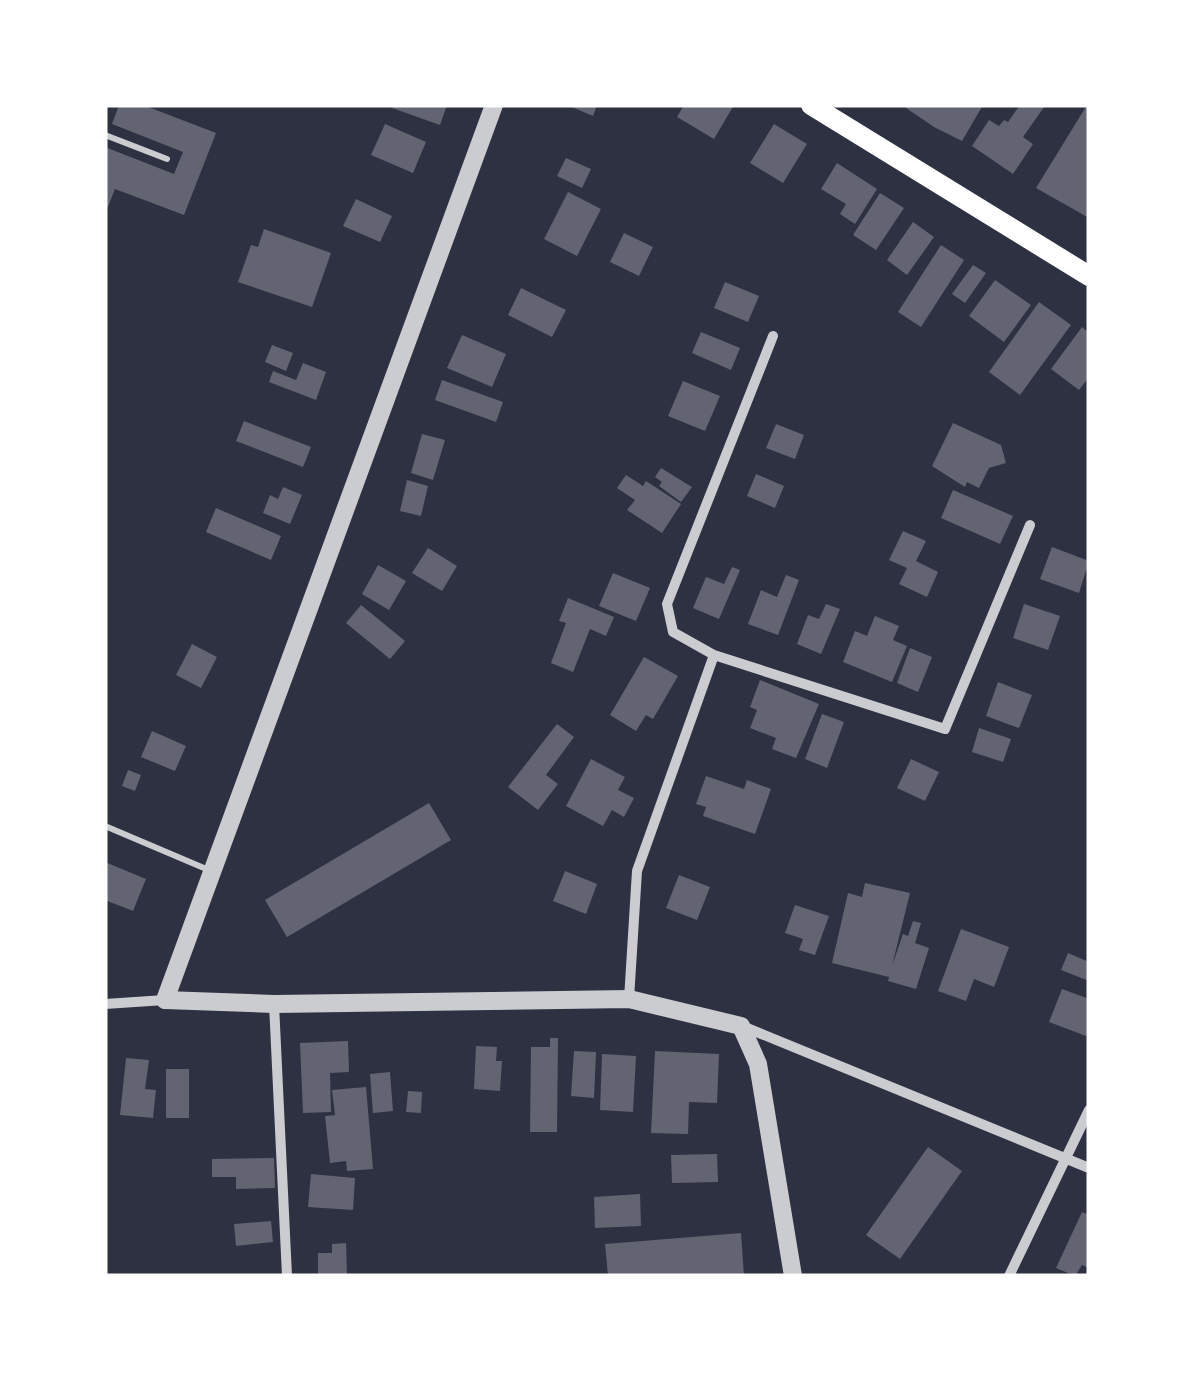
<svg xmlns="http://www.w3.org/2000/svg" width="1194" height="1381" font-family="Commissioner,sans-serif">
<style>
.building{fill:#626471}
.lines{fill:none;stroke-linecap:round;stroke-linejoin:round}
.service{stroke:#caccd0;stroke-width:6}
.minor{stroke:#caccd0;stroke-width:10}
.tertiary{stroke:#caccd0;stroke-width:18}
.secondary{stroke:#fff;stroke-width:20}
</style>
<rect width="100%" height="100%" fill="#2d3142"/>
<path class="building" d="M119 105H143L216 133 184 215 115 189 105 214V147L174 174 183 152 112 124Z
M393 105H447L440 125 392 108Z
M567 105H597L593 116Z
M684 105H734L714 139 677 117Z
M907 105H983L962 141 934 127 906 108Z
M1020 105 1044 107 1023 137 1033 144 1013 174 972 146 989 120 999 126 1004 120 1008 122Z
M1087 105H1089V218L1036 188Z
M385 124 426 142 413 173 371 155Z
M774 124 807 144 783 183 750 163Z
M566 158 591 169 582 188 557 176Z
M837 163 877 189 855 224 840 214 846 204 821 189Z
M568 192 601 209 577 256 544 239Z
M880 193 904 208 876 250 853 235Z
M356 199 392 216 380 242 343 226Z
M913 222 934 237 907 275 887 260Z
M264 229 331 253 312 307 238 282 251 245 258 247Z
M624 233 653 247 639 276 610 262Z
M941 245 964 260 921 327 898 312Z
M973 265 986 273 965 303 952 294Z
M995 280 1031 305 1004 342 969 316Z
M725 282 759 296 748 322 714 308Z
M521 288 566 310 552 337 508 315Z
M1039 302 1071 325 1020 395 989 372Z
M1082 327 1089 333V377L1079 390 1051 369Z
M701 332 740 348 731 370 692 353Z
M462 335 506 354 492 387 447 368Z
M272 345 293 353 286 371 265 362Z
M303 363 326 372 316 400 269 382 273 371 296 380Z
M442 380 503 402 496 422 435 400Z
M683 381 720 396 705 431 668 416Z
M244 421 311 447 303 467 236 441Z
M953 423 1001 445 1006 463 989 468 979 488 967 482 965 487 932 466Z
M776 424 804 435 795 459 766 448Z
M422 434 445 440 433 480 411 473Z
M661 468 692 487 681 502 659 486 662 482 655 477Z
M756 474 784 486 775 508 747 496Z
M626 475 643 486 646 481 681 504 662 533 627 510 635 500 617 488Z
M407 480 428 486 421 516 400 511Z
M283 487 302 495 290 524 263 513 270 495 278 499Z
M953 490 1013 516 1000 544 941 518Z
M216 508 281 536 271 560 206 532Z
M903 531 926 541 916 561 938 572 927 597 899 584 907 568 889 560Z
M1052 547 1089 561 1079 593 1040 579Z
M428 548 457 566 442 591 412 573Z
M378 565 406 581 389 610 362 594Z
M732 567 740 570 719 619 693 608 706 577 724 584Z
M613 573 650 588 636 621 599 606Z
M786 575 799 580 778 635 748 624 761 590 777 597Z
M568 598 614 617 606 636 590 629 573 672 551 663 566 623 559 621Z
M826 604 840 609 821 654 797 644 808 615 819 619Z
M1024 604 1060 616 1048 650 1013 638Z
M361 605 405 641 390 659 346 623Z
M875 616 899 626 893 640 907 646 892 682 843 662 855 631 867 636Z
M192 644 217 657 201 688 176 675Z
M910 648 932 657 918 692 897 683Z
M644 657 678 676 653 719 646 715 636 731 610 715Z
M760 680 819 704 796 758 772 749 776 738 750 728 757 710 750 707Z
M998 682 1032 695 1019 728 986 716Z
M822 714 844 722 827 768 805 759Z
M557 724 574 737 546 775 558 784 538 810 508 787Z
M979 728 1011 739 1003 762 972 752Z
M152 731 186 746 175 771 141 757Z
M591 759 625 777 618 790 634 798 624 817 612 810 603 826 566 806Z
M911 759 939 772 925 801 897 788Z
M128 770 141 775 135 791 122 786Z
M706 776 744 789 747 780 771 789 755 834 703 816 706 807 696 804Z
M429 803 451 840 287 937 265 900Z
M105 862 146 879 133 911 105 900Z
M565 871 597 884 586 914 553 901Z
M679 875 710 887 697 920 666 908Z
M865 883 910 893 892 966 903 934 908 936 913 921 921 923 915 943 929 948 916 989 888 981 889 977 832 963 848 893 862 897Z
M795 905 829 916 815 955 799 950 803 939 785 933Z
M961 929 1009 947 994 987 974 979 966 1001 938 991Z
M1068 953 1089 962V981L1061 970Z
M1062 989 1089 999V1027L1086 1036 1049 1022Z
M550 1038H558L557 1132H530L531 1047H550Z
M348 1041 349 1072 330 1073 331 1112 303 1113 300 1043Z
M476 1046 497 1047 496 1061H502L500 1091 474 1089Z
M574 1051 596 1052 594 1098 571 1096Z
M655 1051 719 1054 717 1103 689 1102 688 1134 651 1133Z
M602 1054 636 1056 633 1112 600 1110Z
M126 1058 149 1060 145 1089 156 1090 153 1118 120 1115Z
M166 1069H189V1118H166Z
M390 1072 393 1111 373 1113 370 1074Z
M366 1087 373 1169 347 1171 346 1161 330 1163 325 1116 335 1115 332 1090Z
M408 1091 422 1092 421 1113 406 1112Z
M928 1147 962 1171 900 1259 866 1235Z
M717 1154 718 1182 672 1183 671 1155Z
M274 1158 275 1188 236 1189V1177H212V1159Z
M311 1174 355 1178 353 1210 308 1207Z
M640 1194 641 1226 595 1228 594 1197Z
M1082 1212 1089 1215V1268L1082 1265 1075 1276 1056 1268Z
M271 1221 273 1242 236 1246 234 1224Z
M741 1233 744 1276H608L605 1244Z
M346 1243 347 1275 318 1276V1253H332V1244Z"/>
<g class="lines">
<path class="service" d="M105 135 167 159
M105 826 211 871"/>
<path class="minor" d="M773 336 667 604 673 632 714 655 945 729 1030 525
M629 999 637 871 714 655
M105 1004 165 1000
M274 1004 287 1276
M742 1026 1089 1168
M1009 1276 1089 1110"/>
<path class="tertiary" d="M494 105 165 1000 274 1004 629 999 741 1026 758 1064 793 1276"/>
<path class="secondary" d="M811 105 1089 276"/>
</g>
<rect width="1194" height="1381" fill="none" stroke="#ffffff" stroke-width="215"/>
</svg>
